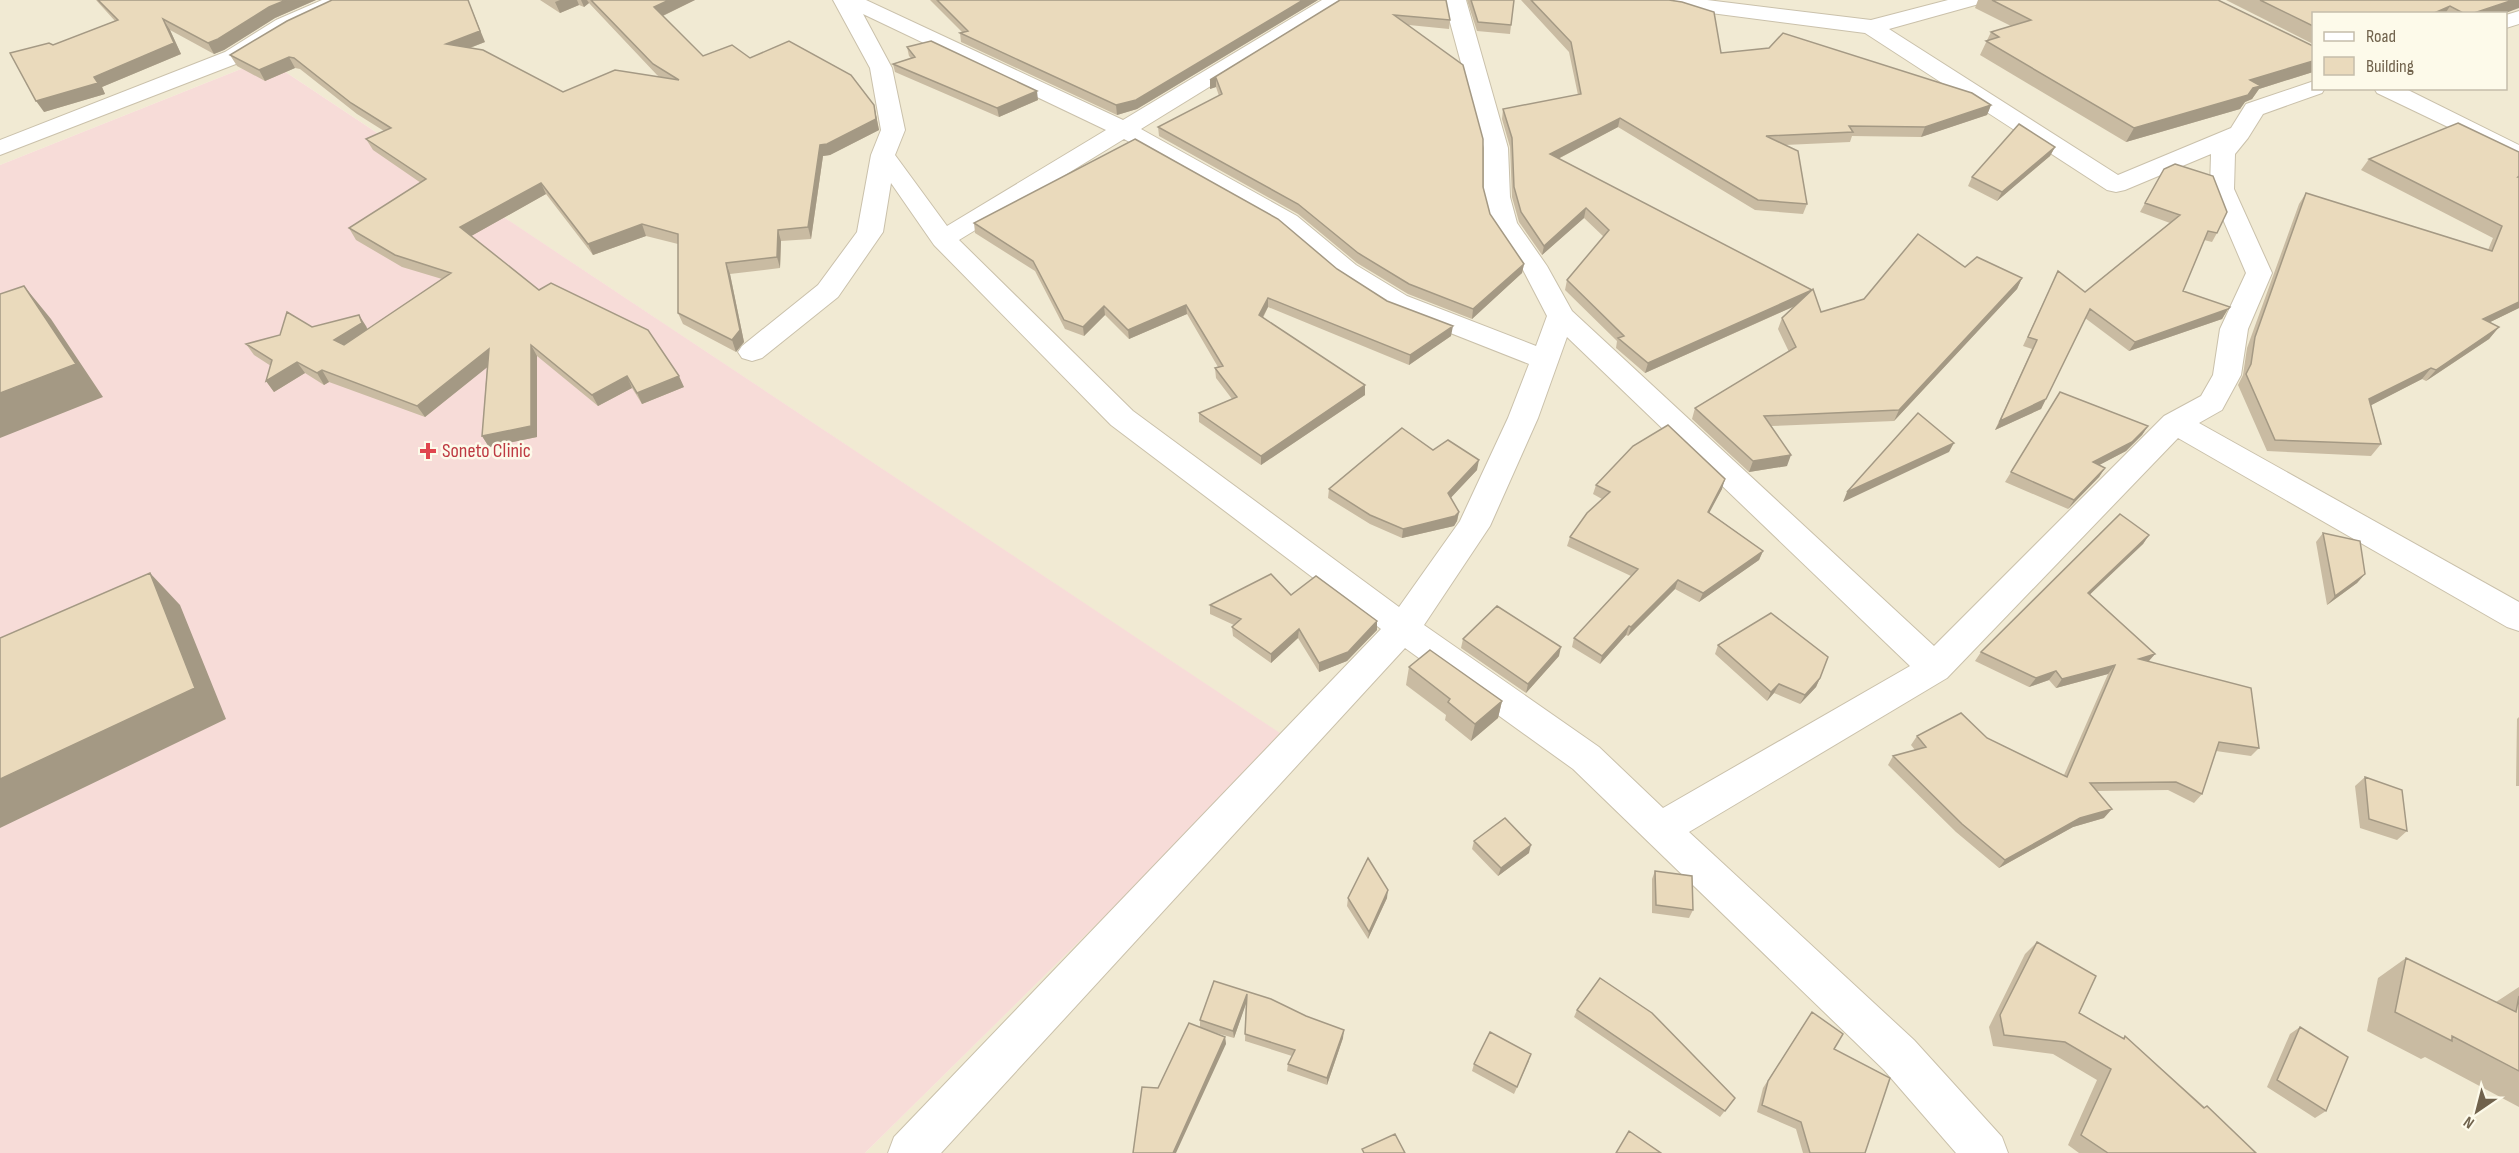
<svg xmlns="http://www.w3.org/2000/svg" width="2519" height="1153" viewBox="0 0 2519 1153" font-family="'Sofia Sans Condensed',sans-serif">
<style>
.residential{fill:#f1ead3;fill-rule:evenodd}
.medical{fill:#f7dcd8}
.lines{fill:none;stroke-linecap:round;stroke-linejoin:round}
.street-casing{stroke:#cac1ab;stroke-width:2}
.street{fill:#fff;fill-rule:evenodd}
.wall{fill:#c9bba2}
.shaded-wall{fill:#a49984}
.building{fill:#eadabc;stroke:#a49984;stroke-width:1.5}
.health-dot{fill:#e0444e;stroke:#fdfaea;stroke-width:2}
.labels{text-anchor:middle;dominant-baseline:central;stroke-width:5;stroke-linejoin:round;paint-order:stroke}
.health-label{font-size:20px;fill:#be3a42;stroke:#fdfaea;text-anchor:start}
</style>
<rect width="100%" height="100%" fill="#faf7e4"/>
<path class="residential" d="M 0,0 L 2519,0 L 2519,1153 L 865,1153 L 1285,737 L 266,59 L 0,165 ZM 2314,14 L 2506,14 L 2506,88 L 2314,88 Z"/>
<path class="medical" d="M 266,59 L 1286,737 L 865,1153 L 0,1153 L 0,165 Z"/>
<g class="lines">
<defs>
<path id="street" d="M 322,0 L 350,0 L 346,4 L 292,30 L 241,62 L 0,155 L 0,140 L 225,52 L 276,20 Z
M 833,0 L 866,0 L 1123,120 L 1322,0 L 1348,0 L 1344,4 L 1141,129 L 1297,216 L 1356,265 L 1407,296 L 1536,346 L 1547,316 L 1522,268 L 1491,223 L 1484,197 L 1484,148 L 1444,0 L 1466,0 L 1508,148 L 1510,197 L 1517,223 L 1547,266 L 1572,311 L 1934,646 L 2164,416 L 2201,396 L 2213,375 L 2220,329 L 2246,273 L 2210,189 L 2211,154 L 2125,190 L 2116,192 L 2107,190 L 1865,33 L 1657,6 L 1650,4 L 1646,0 L 1707,0 L 1871,20 L 1948,0 L 1983,0 L 1979,4 L 1889,29 L 2118,175 L 2231,128 L 2246,104 L 2314,81 L 2314,88 L 2325,88 L 2322,93 L 2263,114 L 2248,138 L 2235,154 L 2234,189 L 2272,273 L 2248,329 L 2241,375 L 2222,410 L 2199,423 L 2519,602 L 2519,631 L 2507,627 L 2178,438 L 1947,678 L 1689,832 L 1914,1040 L 2002,1137 L 2008,1153 L 1956,1153 L 1884,1070 L 1573,769 L 1405,648 L 941,1153 L 888,1153 L 894,1137 L 1381,629 L 1111,425 L 934,245 L 891,183 L 883,232 L 838,297 L 762,358 L 752,361 L 742,358 L 738,352 L 742,346 L 818,285 L 857,232 L 871,155 L 881,130 L 870,68 ZM 863,14 L 1106,130 L 947,226 L 895,155 L 905,130 L 892,68 ZM 1124,139 L 1279,226 L 1338,277 L 1387,308 L 1529,364 L 1508,418 L 1460,521 L 1399,607 L 1133,411 L 959,240 ZM 1567,337 L 1910,666 L 1663,808 L 1599,747 L 1424,625 L 1490,526 L 1538,418 Z
M 2519,11 L 2519,24 L 2506,28 L 2506,15 Z
M 2374,88 L 2404,88 L 2519,145 L 2519,161 L 2377,93 Z"/>
</defs>
<use href="#street" class="street-casing"/>
<use href="#street" class="street"/>
</g>
<path class="wall" d="M 96,0 L 316,0 L 275,18 L 224,50 L 214,54 L 170,30 L 181,54 L 102,87 L 105,94 L 44,112 L 53,45 L 115,21 Z
M 540,0 L 695,0 L 663,16 L 703,56 L 750,58 L 874,105 L 879,130 L 830,155 L 823,156 L 811,239 L 781,241 L 780,268 L 730,274 L 744,342 L 736,352 L 683,324 L 678,313 L 678,244 L 646,236 L 593,255 L 546,194 L 471,236 L 539,290 L 684,387 L 642,404 L 632,388 L 598,406 L 537,356 L 537,437 L 489,447 L 482,436 L 487,367 L 425,417 L 329,382 L 324,385 L 305,373 L 274,392 L 266,381 L 271,366 L 254,355 L 246,344 L 312,327 L 366,326 L 368,330 L 442,279 L 402,267 L 356,240 L 349,228 L 421,183 L 373,150 L 366,139 L 384,131 L 357,114 L 300,69 L 295,68 L 265,81 L 237,66 L 230,55 L 485,42 L 470,48 L 563,92 L 661,78 L 657,75 L 589,3 L 584,7 L 579,5 L 560,13 Z
M 930,0 L 1318,0 L 1137,109 L 1117,115 L 961,42 L 960,33 L 962,32 Z
M 1340,0 L 1450,20 L 1449,29 L 1409,25 L 1483,187 L 1490,214 L 1524,264 L 1522,273 L 1472,319 L 1408,294 L 1357,263 L 1298,214 L 1159,136 L 1158,127 L 1219,96 L 1216,87 L 1210,89 L 1210,80 Z
M 1467,0 L 1514,0 L 1510,34 L 1477,31 Z
M 1521,0 L 1669,0 L 1721,53 L 1991,105 L 1987,115 L 1921,137 L 1852,136 L 1850,142 L 1785,145 L 1807,204 L 1803,214 L 1755,210 L 1618,127 L 1558,159 L 1821,312 L 1965,267 L 2022,278 L 2017,289 L 1894,421 L 1771,426 L 1787,466 L 1749,472 L 1692,419 L 1695,408 L 1789,352 L 1778,329 L 1782,318 L 1795,306 L 1645,373 L 1616,348 L 1617,341 L 1565,290 L 1567,280 L 1604,237 L 1584,218 L 1542,255 L 1519,222 L 1512,197 L 1510,147 L 1502,119 L 1503,109 L 1578,95 L 1569,52 Z
M 1978,0 L 2218,0 L 2313,46 L 2313,72 L 2259,89 L 2252,99 L 2245,102 L 2240,109 L 2126,142 L 1980,55 L 1991,32 L 2011,26 L 1975,8 Z
M 2226,0 L 2519,0 L 2503,14 L 2313,14 L 2313,44 Z
M 907,47 L 1038,100 L 999,117 L 895,72 L 893,64 L 911,58 L 909,56 Z
M 2055,147 L 2050,156 L 1997,201 L 1968,186 L 1972,177 Z
M 2519,152 L 2519,308 L 2490,322 L 2499,327 L 2489,339 L 2426,381 L 2422,379 L 2371,405 L 2381,444 L 2371,456 L 2267,451 L 2238,385 L 2243,375 L 2247,348 L 2299,204 L 2306,193 L 2488,250 L 2493,238 L 2361,170 L 2369,159 Z
M 2164,169 L 2217,233 L 2212,242 L 2204,240 L 2183,291 L 2228,309 L 2222,319 L 2129,351 L 2085,318 L 2041,409 L 1995,430 L 2032,349 L 2023,346 L 2058,271 L 2085,292 L 2170,223 L 2140,212 Z
M 974,223 L 1337,269 L 1387,301 L 1451,336 L 1409,365 L 1268,307 L 1263,318 L 1365,385 L 1365,395 L 1261,465 L 1199,422 L 1199,413 L 1232,399 L 1216,378 L 1215,368 L 1218,367 L 1187,314 L 1129,339 L 1105,315 L 1084,336 L 1065,329 L 1035,271 L 975,233 Z
M 2060,392 L 2148,426 L 2142,435 L 2126,451 L 2099,465 L 2105,468 L 2099,477 L 2068,509 L 2005,482 Z
M 1433,450 L 1477,470 L 1450,498 L 1459,512 L 1457,521 L 1454,526 L 1402,538 L 1370,524 L 1328,498 L 1329,489 Z
M 1596,485 L 1722,489 L 1709,512 L 1763,551 L 1759,560 L 1699,602 L 1675,589 L 1628,636 L 1626,635 L 1600,664 L 1572,647 L 1574,638 L 1631,576 L 1567,546 L 1570,537 L 1602,499 L 1593,494 Z
M 2323,533 L 2365,574 L 2357,583 L 2327,605 L 2316,542 Z
M 2149,535 L 2143,544 L 2090,594 L 2155,654 L 2149,661 L 2259,748 L 2251,756 L 2216,751 L 2202,794 L 2194,803 L 2168,790 L 2097,791 L 2104,818 L 2073,827 L 1999,868 L 1956,832 L 1888,765 L 1893,756 L 1915,750 L 1911,745 L 1917,736 L 1987,738 L 2064,775 L 2108,674 L 2056,688 L 2049,680 L 2029,687 L 1975,661 L 1981,652 Z
M 1291,595 L 1377,621 L 1377,630 L 1347,661 L 1319,672 L 1298,638 L 1271,663 L 1233,636 L 1232,627 L 1234,625 L 1210,614 L 1210,605 Z
M 1463,639 L 1559,656 L 1526,693 L 1461,648 Z
M 1718,645 L 1820,678 L 1816,687 L 1800,704 L 1774,693 L 1767,701 L 1715,654 Z
M 1409,667 L 1502,701 L 1498,718 L 1471,741 L 1445,720 L 1446,715 L 1406,685 Z
M 2519,717 L 2519,786 L 2516,786 L 2517,719 Z
M 2365,777 L 2407,831 L 2397,840 L 2360,828 L 2355,786 Z
M 1474,841 L 1529,853 L 1498,876 L 1472,849 Z
M 1655,871 L 1693,910 L 1689,918 L 1652,913 L 1652,879 Z
M 1348,898 L 1387,898 L 1368,939 L 1347,906 Z
M 2037,942 L 2079,1013 L 2123,1038 L 2125,1036 L 2256,1153 L 2079,1153 L 2068,1145 L 2097,1080 L 2053,1054 L 1993,1046 L 1989,1027 L 2025,954 Z
M 2406,958 L 2496,1002 L 2519,987 L 2519,1107 L 2425,1057 L 2421,1059 L 2367,1031 L 2378,978 Z
M 1214,981 L 1343,1038 L 1327,1085 L 1287,1071 L 1288,1064 L 1292,1056 L 1245,1041 L 1246,1003 L 1234,1038 L 1206,1030 L 1225,1037 L 1226,1044 L 1158,1088 L 1200,1027 L 1200,1020 Z
M 1577,1010 L 1735,1098 L 1720,1117 L 1574,1017 Z
M 1812,1012 L 1834,1049 L 1865,1153 L 1803,1153 L 1796,1129 L 1757,1112 L 1763,1088 Z
M 2300,1027 L 2326,1111 L 2315,1118 L 2267,1087 L 2290,1034 Z
M 1529,1061 L 1514,1094 L 1472,1071 L 1474,1064 Z"/>
<path class="shaded-wall" d="M 286,0 L 316,0 L 275,18 L 224,50 L 214,54 L 208,43 L 269,7 Z
M 468,0 L 485,42 L 451,55 L 446,44 Z
M 560,0 L 577,0 L 579,5 L 560,13 L 555,2 Z
M 581,0 L 587,0 L 589,3 L 584,7 Z
M 669,0 L 695,0 L 658,18 L 654,7 Z
M 1303,0 L 1318,0 L 1137,109 L 1117,115 L 1116,105 Z
M 2513,0 L 2519,0 L 2519,8 L 2503,14 L 2471,14 Z
M 2450,6 L 2445,14 L 2432,14 Z
M 163,19 L 170,30 L 181,54 L 102,87 L 105,94 L 44,112 L 36,101 L 94,77 Z
M 289,57 L 295,68 L 265,81 L 259,70 Z
M 2313,61 L 2313,72 L 2259,89 L 2252,99 L 2245,102 L 2240,109 L 2126,142 L 2134,128 L 2250,80 Z
M 1216,78 L 1216,87 L 1210,89 L 1210,80 Z
M 1037,91 L 1038,100 L 999,117 L 997,108 Z
M 874,105 L 879,130 L 830,155 L 823,156 L 811,239 L 808,227 L 820,145 Z
M 1991,105 L 1987,115 L 1921,137 L 1925,127 Z
M 1620,118 L 1618,127 L 1548,164 L 1550,154 Z
M 2055,147 L 2050,156 L 1997,201 L 2002,192 Z
M 541,183 L 546,194 L 466,239 L 460,227 Z
M 1586,208 L 1584,218 L 1542,255 L 1544,246 Z
M 642,224 L 646,236 L 593,255 L 588,244 Z
M 778,230 L 781,241 L 780,268 L 777,257 Z
M 726,263 L 730,274 L 744,342 L 736,352 L 732,340 Z
M 1524,264 L 1522,273 L 1472,319 L 1473,309 Z
M 2022,278 L 2017,289 L 1894,421 L 1899,410 Z
M 24,286 L 51,319 L 103,397 L 0,438 L 0,393 Z
M 1812,290 L 1808,300 L 1645,373 L 1648,363 Z
M 1268,298 L 1268,307 L 1259,324 L 1259,315 Z
M 2519,302 L 2519,308 L 2474,330 L 2483,319 Z
M 1186,305 L 1187,314 L 1129,339 L 1128,330 Z
M 1104,306 L 1105,315 L 1084,336 L 1083,327 Z
M 2228,309 L 2222,319 L 2129,351 L 2135,342 Z
M 359,315 L 366,326 L 369,334 L 342,351 L 334,340 Z
M 1453,326 L 1451,336 L 1409,365 L 1410,355 Z
M 2499,327 L 2489,339 L 2426,381 L 2436,370 Z
M 531,345 L 537,356 L 537,437 L 489,447 L 482,436 Z
M 489,349 L 495,361 L 425,417 L 417,406 Z
M 297,362 L 305,373 L 274,392 L 266,381 Z
M 2431,368 L 2422,379 L 2360,411 L 2369,399 Z
M 322,370 L 329,382 L 324,385 L 317,373 Z
M 627,376 L 632,388 L 598,406 L 592,395 Z
M 679,376 L 684,387 L 642,404 L 637,393 Z
M 1365,385 L 1365,395 L 1261,465 L 1261,456 Z
M 2046,399 L 2041,409 L 1995,430 L 2000,421 Z
M 2148,426 L 2142,435 L 2126,451 L 2088,471 L 2093,462 Z
M 1954,443 L 1949,452 L 1843,502 L 1847,492 Z
M 1791,455 L 1787,466 L 1749,472 L 1753,461 Z
M 1479,460 L 1477,470 L 1446,503 L 1448,493 Z
M 2105,468 L 2099,477 L 2068,509 L 2074,500 Z
M 1725,479 L 1722,489 L 1705,521 L 1708,512 Z
M 1459,512 L 1457,521 L 1454,526 L 1402,538 L 1403,529 Z
M 2149,535 L 2143,544 L 2082,602 L 2088,593 Z
M 1763,551 L 1759,560 L 1699,602 L 1703,593 Z
M 150,573 L 180,605 L 226,719 L 0,828 L 0,779 Z
M 2365,574 L 2357,583 L 2327,605 L 2335,596 Z
M 1678,580 L 1675,589 L 1628,636 L 1631,627 Z
M 1377,621 L 1377,630 L 1347,661 L 1319,672 L 1319,663 Z
M 1629,626 L 1626,635 L 1600,664 L 1602,656 Z
M 1299,629 L 1298,638 L 1271,663 L 1271,654 Z
M 1561,647 L 1559,656 L 1526,693 L 1528,684 Z
M 2155,654 L 2147,663 L 2139,659 Z
M 2115,665 L 2108,674 L 2056,688 L 2062,679 Z
M 2056,671 L 2049,680 L 2029,687 L 2036,678 Z
M 1820,678 L 1816,687 L 1800,704 L 1805,695 Z
M 1779,684 L 1774,693 L 1767,701 L 1771,692 Z
M 1502,701 L 1498,718 L 1471,741 L 1475,724 Z
M 2112,809 L 2104,818 L 2073,827 L 1999,868 L 2005,860 L 2080,818 Z
M 1531,845 L 1529,853 L 1498,876 L 1501,868 Z
M 1388,890 L 1387,898 L 1368,939 L 1369,932 Z
M 1247,994 L 1247,1001 L 1234,1038 L 1233,1031 Z
M 1344,1030 L 1343,1038 L 1327,1085 L 1327,1078 Z
M 1225,1037 L 1226,1044 L 1176,1153 L 1173,1153 Z"/>
<path class="building" d="M 98,0 L 286,0 L 269,7 L 218,39 L 208,43 L 163,19 L 174,43 L 94,77 L 98,83 L 36,101 L 10,53 L 49,43 L 53,45 L 118,20 Z
M 332,0 L 468,0 L 480,31 L 446,44 L 483,50 L 563,92 L 615,70 L 679,80 L 653,64 L 591,0 L 669,0 L 654,7 L 703,56 L 732,45 L 750,58 L 789,41 L 851,75 L 874,105 L 876,119 L 827,144 L 820,145 L 808,227 L 778,230 L 777,257 L 726,263 L 740,330 L 732,340 L 678,313 L 678,234 L 642,224 L 588,244 L 541,183 L 460,227 L 539,290 L 551,283 L 648,330 L 679,376 L 637,393 L 627,376 L 592,395 L 531,345 L 531,426 L 482,436 L 489,349 L 417,406 L 322,370 L 317,373 L 297,362 L 266,381 L 272,360 L 246,344 L 280,335 L 287,312 L 312,327 L 359,315 L 362,323 L 334,340 L 344,345 L 451,273 L 395,255 L 349,228 L 426,179 L 366,139 L 391,128 L 351,103 L 294,58 L 289,57 L 259,70 L 230,55 L 287,21 Z
M 937,0 L 1303,0 L 1136,100 L 1116,105 L 960,33 L 968,31 Z
M 1340,0 L 1446,0 L 1450,20 L 1394,15 L 1463,65 L 1483,139 L 1483,187 L 1490,214 L 1524,264 L 1473,309 L 1409,284 L 1358,253 L 1298,204 L 1158,127 L 1222,94 L 1216,78 L 1210,80 Z
M 1471,0 L 1514,0 L 1511,25 L 1478,22 Z
M 1531,0 L 1669,0 L 1682,2 L 1714,12 L 1721,53 L 1769,48 L 1783,33 L 1972,93 L 1991,105 L 1925,127 L 1849,126 L 1853,132 L 1766,136 L 1798,151 L 1807,204 L 1758,200 L 1620,118 L 1550,154 L 1812,290 L 1648,363 L 1618,338 L 1624,336 L 1567,280 L 1609,230 L 1586,208 L 1544,246 L 1521,212 L 1514,187 L 1512,138 L 1503,109 L 1581,94 L 1571,42 Z
M 1992,0 L 2218,0 L 2313,46 L 2313,61 L 2250,80 L 2261,86 L 2253,88 L 2248,95 L 2134,128 L 1986,41 L 1999,37 L 1991,32 L 2031,20 Z
M 2260,0 L 2513,0 L 2471,14 L 2465,14 L 2450,6 L 2432,14 L 2313,14 L 2313,26 Z
M 931,41 L 1037,91 L 997,108 L 893,64 L 915,57 L 907,47 Z
M 2458,123 L 2519,152 L 2519,176 L 2518,177 L 2519,177 L 2519,302 L 2483,319 L 2499,327 L 2436,370 L 2431,368 L 2369,399 L 2381,444 L 2275,440 L 2246,374 L 2251,364 L 2255,337 L 2306,193 L 2492,251 L 2502,226 L 2369,159 Z
M 2019,124 L 2055,147 L 2002,192 L 1972,177 Z
M 1135,139 L 1278,219 L 1337,269 L 1387,301 L 1453,326 L 1410,355 L 1268,298 L 1259,315 L 1365,385 L 1261,456 L 1199,413 L 1237,397 L 1215,368 L 1223,366 L 1186,305 L 1128,330 L 1104,306 L 1083,327 L 1064,320 L 1033,261 L 974,223 Z
M 2175,164 L 2213,176 L 2227,212 L 2217,233 L 2208,231 L 2183,291 L 2230,307 L 2228,309 L 2135,342 L 2090,309 L 2046,399 L 2000,421 L 2037,340 L 2028,337 L 2058,271 L 2085,292 L 2180,215 L 2145,203 L 2164,169 Z
M 1918,234 L 1965,267 L 1977,257 L 2022,278 L 1899,410 L 1764,416 L 1791,455 L 1753,461 L 1695,408 L 1796,347 L 1782,318 L 1813,289 L 1821,312 L 1864,299 Z
M 24,286 L 76,364 L 0,393 L 0,294 Z
M 2060,392 L 2148,426 L 2132,442 L 2093,462 L 2105,468 L 2074,500 L 2011,472 Z
M 1918,413 L 1954,443 L 1847,492 Z
M 1668,425 L 1725,479 L 1708,512 L 1763,551 L 1703,593 L 1678,580 L 1631,627 L 1629,626 L 1602,656 L 1574,638 L 1638,569 L 1570,537 L 1587,513 L 1610,492 L 1596,485 L 1633,446 Z
M 1402,428 L 1433,450 L 1448,440 L 1479,460 L 1448,493 L 1459,512 L 1455,516 L 1403,529 L 1370,515 L 1329,489 Z
M 2120,514 L 2149,535 L 2088,593 L 2155,654 L 2139,659 L 2251,688 L 2259,748 L 2219,742 L 2202,794 L 2176,782 L 2090,783 L 2112,809 L 2080,818 L 2005,860 L 1962,824 L 1893,756 L 1926,747 L 1917,736 L 1961,713 L 1987,738 L 2067,777 L 2115,665 L 2062,679 L 2056,671 L 2036,678 L 1981,652 Z
M 2323,533 L 2360,541 L 2365,574 L 2335,596 Z
M 150,573 L 195,688 L 0,779 L 0,638 Z
M 1271,574 L 1291,595 L 1316,576 L 1377,621 L 1348,652 L 1319,663 L 1299,629 L 1271,654 L 1232,627 L 1241,619 L 1210,605 Z
M 1497,606 L 1561,647 L 1528,684 L 1463,639 Z
M 1771,613 L 1828,657 L 1820,678 L 1805,695 L 1779,684 L 1771,692 L 1718,645 Z
M 1430,650 L 1502,701 L 1475,724 L 1448,702 L 1450,699 L 1409,667 Z
M 2365,777 L 2402,790 L 2407,831 L 2369,819 Z
M 1505,818 L 1531,845 L 1501,868 L 1474,841 Z
M 1368,858 L 1388,890 L 1369,932 L 1348,898 Z
M 1655,871 L 1692,876 L 1693,910 L 1656,905 Z
M 2037,942 L 2096,976 L 2079,1013 L 2124,1039 L 2125,1036 L 2204,1108 L 2207,1106 L 2256,1153 L 2108,1153 L 2081,1135 L 2111,1069 L 2065,1042 L 2004,1035 L 2000,1015 Z
M 2406,958 L 2516,1012 L 2519,996 L 2519,1071 L 2452,1036 L 2452,1041 L 2395,1012 Z
M 1600,978 L 1652,1013 L 1735,1098 L 1725,1111 L 1577,1010 Z
M 1214,981 L 1271,999 L 1306,1016 L 1344,1030 L 1327,1078 L 1288,1064 L 1295,1050 L 1245,1034 L 1247,994 L 1233,1031 L 1200,1020 Z
M 1812,1012 L 1843,1034 L 1834,1049 L 1890,1078 L 1865,1153 L 1810,1153 L 1801,1122 L 1762,1105 L 1768,1081 Z
M 1189,1023 L 1225,1037 L 1173,1153 L 1133,1153 L 1142,1087 L 1158,1088 Z
M 2300,1027 L 2348,1057 L 2326,1111 L 2277,1080 Z
M 1490,1032 L 1531,1054 L 1517,1087 L 1474,1064 Z
M 1629,1131 L 1661,1153 L 1616,1153 Z
M 1395,1134 L 1405,1153 L 1364,1153 L 1362,1149 Z"/>
<path class="health-dot" d="M425 442h6v6h6v6h-6v6h-6v-6h-6v-6h6z"/>
<g class="labels">
<g class="health-label">
<text x="442" y="451">Soneto Clinic</text>
</g>
</g>
<rect x="2312" y="12" width="195" height="78" fill="#fdfaea" stroke="#c5bdab" stroke-width="1.5"/>
<rect x="2324" y="32" width="30" height="9" fill="#ffffff" stroke="#c5bdab" stroke-width="1.5"/>
<text x="2366" y="42" font-size="18" fill="#70624c">Road</text>
<rect x="2324" y="57" width="30" height="18" fill="#eadabc" stroke="#c5bdab" stroke-width="1.5"/>
<text x="2366" y="72" font-size="18" fill="#70624c">Building</text>
<g transform="translate(2477 1111) rotate(215)" stroke="#fdfaea" stroke-width="4.5" paint-order="stroke">
<path d="M0-4.5L10 22L0 15L-10 22Z" fill="#70624c"/>
<text y="-9" font-size="16" font-weight="bold" text-anchor="middle" fill="#70624c">N</text>
</g>
</svg>
